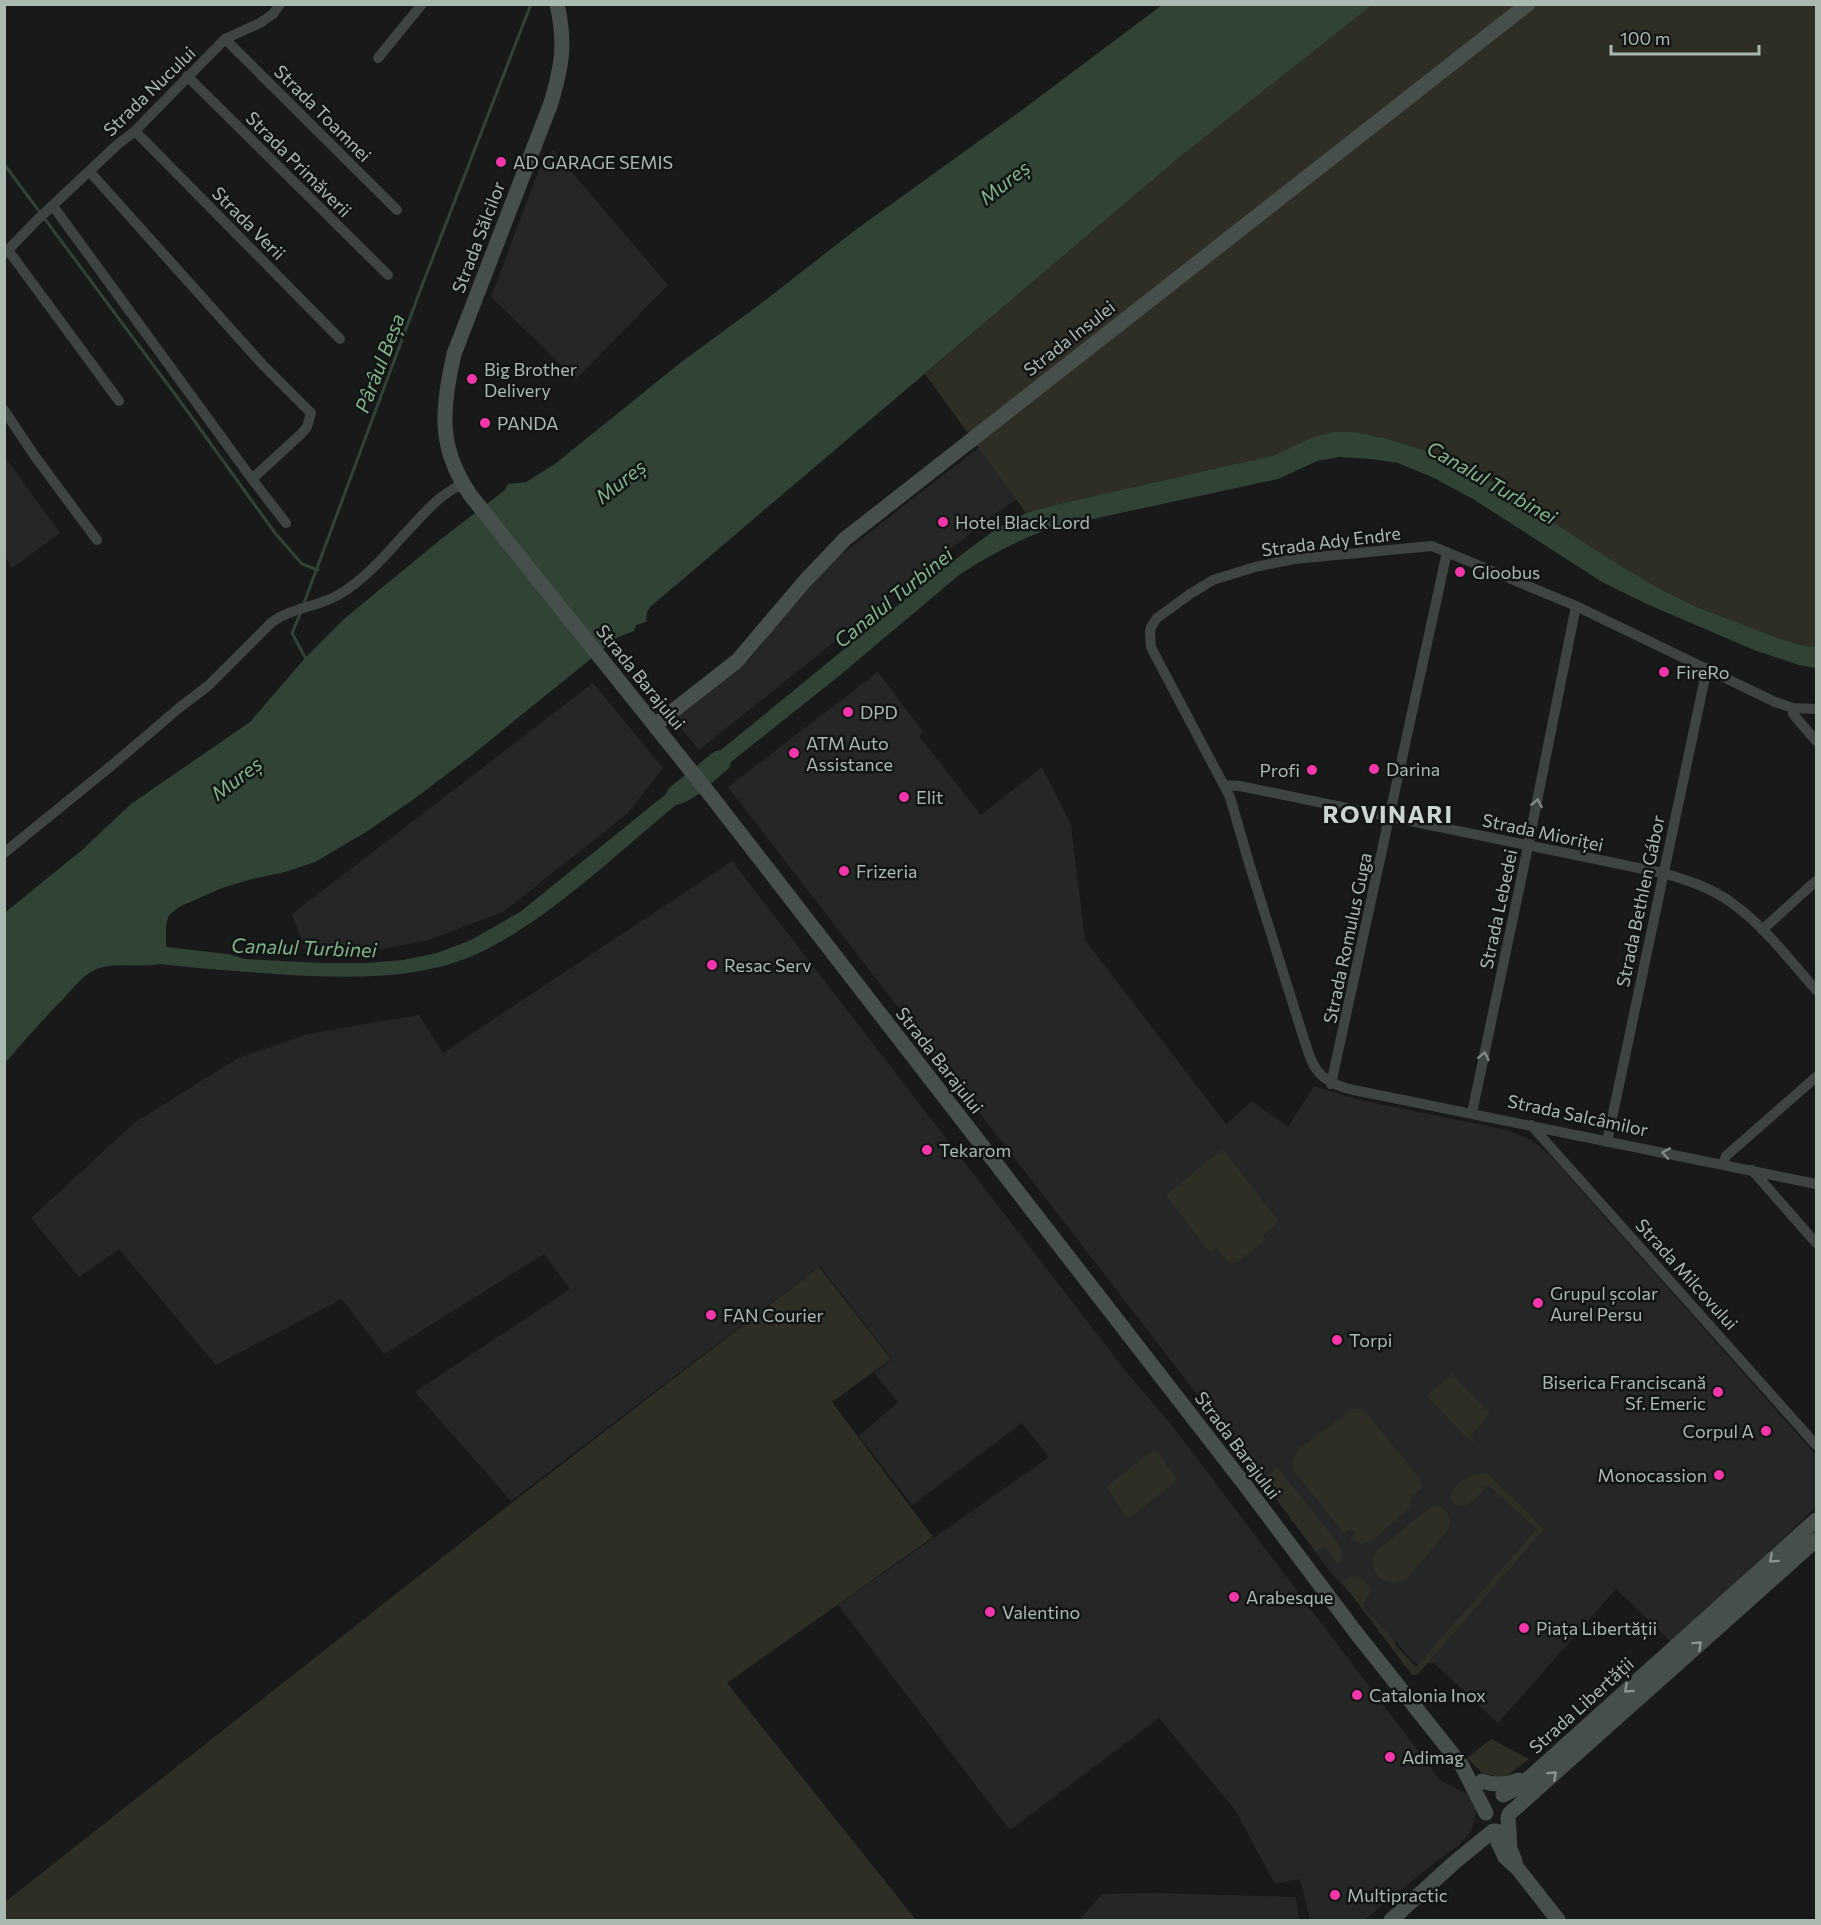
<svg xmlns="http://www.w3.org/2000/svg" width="1821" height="1925" viewBox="0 0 1821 1925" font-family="Commissioner,sans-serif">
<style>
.built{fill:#242726}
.green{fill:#2f2e25}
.water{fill:#304334}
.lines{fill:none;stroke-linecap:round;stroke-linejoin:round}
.stream{stroke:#304334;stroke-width:3}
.street{stroke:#3e4441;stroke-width:10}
.secondary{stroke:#474f4b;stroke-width:15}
.oneway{stroke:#7f8b84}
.oneway2{stroke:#87958d}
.poi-dot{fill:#f336aa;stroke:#131514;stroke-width:2}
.labels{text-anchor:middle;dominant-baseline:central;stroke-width:5;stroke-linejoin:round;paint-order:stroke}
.street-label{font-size:18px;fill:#aabab0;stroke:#131514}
.poi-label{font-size:18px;fill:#aabab0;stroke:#131514;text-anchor:start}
.water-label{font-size:20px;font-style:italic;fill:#81b58b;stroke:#131514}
.district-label{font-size:24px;font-weight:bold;letter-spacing:1.5px;fill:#cbd6d0;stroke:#131514}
</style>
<rect width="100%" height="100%" fill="#181a19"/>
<path class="built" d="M 553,150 L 668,285 L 576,379 L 491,297 L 539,170 Z
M 983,444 L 1024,494 L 988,519 L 699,750 L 674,720 L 750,659 L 774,628 L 833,561 Z
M 4,456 L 60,533 L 12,568 L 5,557 Z
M 878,672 L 923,732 L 919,736 L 981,815 L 1042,767 L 1071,825 L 1085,940 L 1226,1124 L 1252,1101 L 1288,1127 L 1314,1086 L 1360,1100 L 1507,1130 L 1531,1140 L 1548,1153 L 1816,1455 L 1816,1507 L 1672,1643 L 1616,1589 L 1498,1723 L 1434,1663 L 1416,1664 L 1330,1572 L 1230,1437 L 728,787 Z
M 593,683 L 663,768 L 628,813 L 503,912 L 426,941 L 368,951 L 304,948 L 292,914 Z
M 732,861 L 1124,1369 L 1174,1428 L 1440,1780 L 1473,1797 L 1476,1813 L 1471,1831 L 1460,1844 L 1425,1870 L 1364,1920 L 1310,1920 L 1300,1879 L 1275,1884 L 1235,1810 L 1159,1718 L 1010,1830 L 838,1605 L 1049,1457 L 1022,1423 L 912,1505 L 859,1436 L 898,1402 L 874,1373 L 892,1359 L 820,1266 L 511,1501 L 415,1392 L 570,1289 L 544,1254 L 384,1354 L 342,1299 L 216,1365 L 119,1249 L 79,1277 L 31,1218 L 134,1123 L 238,1058 L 308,1034 L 419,1015 L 443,1053 Z
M 1153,1893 L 1296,1897 L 1299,1920 L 1079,1920 L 1102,1894 Z"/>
<path class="green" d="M 1372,5 L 1816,5 L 1816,647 L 1805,646 L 1778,638 L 1697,607 L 1662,590 L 1616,563 L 1471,469 L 1430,452 L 1388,439 L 1354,432 L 1333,432 L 1275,455 L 1059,504 L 1026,513 L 925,374 L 1181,156 Z
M 1223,1149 L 1279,1222 L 1263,1235 L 1266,1240 L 1236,1263 L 1229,1263 L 1217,1248 L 1210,1253 L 1166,1195 Z
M 819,1267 L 891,1359 L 832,1402 L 933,1537 L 727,1683 L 916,1920 L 5,1920 L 5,1902 L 514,1501 Z
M 1451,1374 L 1490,1413 L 1470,1436 L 1475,1441 L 1473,1442 L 1467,1438 L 1427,1396 Z
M 1353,1409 L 1359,1409 L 1369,1416 L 1419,1477 L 1422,1485 L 1421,1489 L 1412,1496 L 1409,1509 L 1372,1540 L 1362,1544 L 1350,1539 L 1355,1533 L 1351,1528 L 1344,1533 L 1294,1471 C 1292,1463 1293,1456 1299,1449 Z
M 1155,1449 L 1178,1480 L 1128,1519 L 1106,1487 Z
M 1278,1468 L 1339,1544 C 1342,1552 1345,1558 1338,1565 L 1324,1546 L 1316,1552 L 1277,1500 L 1281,1497 L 1274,1488 L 1270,1491 L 1261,1480 Z
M 1481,1473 L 1488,1474 L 1544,1529 L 1418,1674 L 1412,1675 L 1342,1582 C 1354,1571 1366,1576 1370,1591 L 1363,1607 L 1394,1640 L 1396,1646 L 1416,1667 L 1537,1529 L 1488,1485 C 1478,1495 1469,1511 1453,1504 L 1451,1498 C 1453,1484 1468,1476 1481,1473 Z
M 1432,1506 L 1442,1507 C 1451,1514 1452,1523 1446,1533 C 1436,1544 1412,1576 1401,1581 C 1392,1585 1381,1582 1376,1573 C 1372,1566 1372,1558 1376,1551 Z
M 1491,1739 L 1529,1759 L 1504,1778 L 1482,1773 L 1467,1758 Z"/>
<path class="water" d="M 1162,5 L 1372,5 L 1181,156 L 650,607 L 647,612 L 646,622 L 636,625 L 634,631 L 618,637 L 467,759 L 414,799 L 366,832 L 315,862 L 285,872 L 252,879 L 222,888 L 179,907 L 169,915 L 166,925 L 166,947 L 228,954 L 245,959 L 322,963 L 368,963 L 403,960 L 437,953 L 471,940 L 520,912 L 666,794 L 669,788 L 715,751 L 721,750 L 937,573 L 973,546 L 999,527 L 1026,513 L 1059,504 L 1275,455 L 1312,438 L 1333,432 L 1354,432 L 1388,439 L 1430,452 L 1471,469 L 1616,563 L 1662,590 L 1697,607 L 1778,638 L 1805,646 L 1816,647 L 1816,668 L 1799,665 L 1754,650 L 1649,605 L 1602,582 L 1473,499 L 1434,478 L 1398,463 L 1371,459 L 1339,457 L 1317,461 L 1278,479 L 1051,528 C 1018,540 988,556 959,575 L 839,676 L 731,762 L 729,768 C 713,781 696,801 676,805 C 616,854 549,920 479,953 C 420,980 354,978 291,975 C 247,972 203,969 159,964 C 139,968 119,962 99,968 C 85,973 74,987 64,998 C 43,1019 24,1041 5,1063 L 4,914 L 7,911 L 82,850 L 131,804 L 250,722 L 305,658 L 344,619 L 440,540 L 505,490 L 508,484 L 526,482 L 555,464 L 680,363 L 759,305 L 854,231 L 1022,110 Z"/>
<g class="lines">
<path class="stream" d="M 4,164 L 180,401 L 275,533 L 302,564 L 318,570
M 304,603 L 423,283 L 531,4
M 301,612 L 292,633 L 307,661"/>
<path class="street" d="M 225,39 L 397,210
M 378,58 L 422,4
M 187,76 L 388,275
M 135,131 L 340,339
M 90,172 L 263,365 L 311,413 L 307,427 L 301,434 L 252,479
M 53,206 L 252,479 L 286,523
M 8,250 L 119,401
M 4,254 L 37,220 L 117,145 L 135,131 L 225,39 L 260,23 L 273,14 L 280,4
M 4,410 L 34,455 L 97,540
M 1793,708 L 1793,714 L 1816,741
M 1816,709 L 1793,708 L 1775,702 L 1576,606 L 1432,546 L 1294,559 L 1255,567 L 1213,580 L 1190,594 L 1157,618 L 1151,627 L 1150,632 L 1151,647 L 1155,655 L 1230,797 L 1249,863 L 1302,1033 C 1313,1066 1314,1079 1349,1089 L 1816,1184
M 1224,785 L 1240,786 L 1663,873 C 1687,880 1712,888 1732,903 C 1764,926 1790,960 1816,990
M 4,853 L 111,766 L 179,708 L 209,685 L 272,622 C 293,607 319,607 340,594 C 369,577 391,548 414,524 C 429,508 442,493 463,484
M 1762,930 L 1816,881
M 1331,1084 L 1447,552
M 1472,1113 L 1526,856 L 1576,606
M 1531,1125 L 1816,1445
M 1607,1142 L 1707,668
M 1723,1164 L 1726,1156 L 1816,1077
M 1752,1170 L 1816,1243"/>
<path class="secondary" d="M 557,4 C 566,44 562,65 551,103 L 454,354 C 442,410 437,447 471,496 L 712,797 L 1245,1485 L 1357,1634 L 1462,1766 L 1486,1813
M 655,725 L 737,661 L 805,581 L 845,539 L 1528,4
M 1482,1781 C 1495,1786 1506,1785 1519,1780
M 1503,1795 L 1519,1787 L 1816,1520
M 1509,1814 L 1816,1540
M 1508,1817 L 1510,1849 L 1515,1861
M 1497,1831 L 1498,1842 L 1505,1857 L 1518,1869 L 1558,1920
M 1391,1920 L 1456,1861 L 1493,1831"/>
</g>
<defs><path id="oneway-chevron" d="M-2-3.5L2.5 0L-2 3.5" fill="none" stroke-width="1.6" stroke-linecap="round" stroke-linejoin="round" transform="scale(1.5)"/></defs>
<g class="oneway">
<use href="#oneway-chevron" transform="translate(1537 803) rotate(-79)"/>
<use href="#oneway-chevron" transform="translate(1484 1056) rotate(-78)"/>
<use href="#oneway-chevron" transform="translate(1666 1153) rotate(-169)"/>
</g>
<g class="oneway2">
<use href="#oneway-chevron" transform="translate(1773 1559) rotate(138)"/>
<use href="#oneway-chevron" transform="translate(1698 1645) rotate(-42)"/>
<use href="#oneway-chevron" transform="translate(1628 1689) rotate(138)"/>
<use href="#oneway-chevron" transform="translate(1553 1775) rotate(-42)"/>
</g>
<g class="poi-dot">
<circle cx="501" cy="162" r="6"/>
<circle cx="472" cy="379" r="6"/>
<circle cx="485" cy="423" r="6"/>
<circle cx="943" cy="522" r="6"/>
<circle cx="1460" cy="572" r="6"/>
<circle cx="1664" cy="672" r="6"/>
<circle cx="848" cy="712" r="6"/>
<circle cx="794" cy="753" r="6"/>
<circle cx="1374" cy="769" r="6"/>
<circle cx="1312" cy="770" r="6"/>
<circle cx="904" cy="797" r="6"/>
<circle cx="844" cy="871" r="6"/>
<circle cx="712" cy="965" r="6"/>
<circle cx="927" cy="1150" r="6"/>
<circle cx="1538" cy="1303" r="6"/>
<circle cx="711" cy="1315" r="6"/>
<circle cx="1337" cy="1340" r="6"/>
<circle cx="1718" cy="1392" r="6"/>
<circle cx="1766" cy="1431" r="6"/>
<circle cx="1719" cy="1475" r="6"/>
<circle cx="1234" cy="1597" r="6"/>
<circle cx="990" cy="1612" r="6"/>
<circle cx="1524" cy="1628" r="6"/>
<circle cx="1357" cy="1695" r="6"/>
<circle cx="1390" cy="1757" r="6"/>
<circle cx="1335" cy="1895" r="6"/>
</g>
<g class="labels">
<g class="street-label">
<text transform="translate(149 91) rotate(-44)">Strada Nucului</text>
<text transform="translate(323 113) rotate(45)">Strada Toamnei</text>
<text transform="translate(299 164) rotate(45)">Strada Primăverii</text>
<text transform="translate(249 223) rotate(45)">Strada Verii</text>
<text transform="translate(478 237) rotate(-69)">Strada Sălcilor</text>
<text transform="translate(1069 338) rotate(-38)">Strada Insulei</text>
<text transform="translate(1331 541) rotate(-7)">Strada Ady Endre</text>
<text transform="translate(641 677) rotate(51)">Strada Barajului</text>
<text transform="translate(1543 832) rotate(12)">Strada Mioriței</text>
<text transform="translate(1640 901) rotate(-78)">Strada Bethlen Gábor</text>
<text transform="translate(1498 909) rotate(-78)">Strada Lebedei</text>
<text transform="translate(1347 938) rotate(-78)">Strada Romulus Guga</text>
<text transform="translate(940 1060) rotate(52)">Strada Barajului</text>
<text transform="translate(1578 1115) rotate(12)">Strada Salcâmilor</text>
<text transform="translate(1687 1274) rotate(48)">Strada Milcovului</text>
<text transform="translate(1238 1445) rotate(53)">Strada Barajului</text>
<text transform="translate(1581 1705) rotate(-42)">Strada Libertății</text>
</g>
<g class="poi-label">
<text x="513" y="162">AD GARAGE SEMIS</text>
<text x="484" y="369">Big Brother<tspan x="484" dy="21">Delivery</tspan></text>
<text x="497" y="423">PANDA</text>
<text x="955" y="522">Hotel Black Lord</text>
<text x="1472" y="572">Gloobus</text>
<text x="1676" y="672">FireRo</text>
<text x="860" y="712">DPD</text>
<text x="806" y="743">ATM Auto<tspan x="806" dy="21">Assistance</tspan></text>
<text x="1386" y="769">Darina</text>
<text x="1300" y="770" text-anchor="end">Profi</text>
<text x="916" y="797">Elit</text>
<text x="856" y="871">Frizeria</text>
<text x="724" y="965">Resac Serv</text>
<text x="939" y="1150">Tekarom</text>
<text x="1550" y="1293">Grupul școlar<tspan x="1550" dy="21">Aurel Persu</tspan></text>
<text x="723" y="1315">FAN Courier</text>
<text x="1349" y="1340">Torpi</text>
<text x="1706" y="1382" text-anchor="end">Biserica Franciscană<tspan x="1706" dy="21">Sf. Emeric</tspan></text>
<text x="1754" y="1431" text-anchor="end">Corpul A</text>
<text x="1707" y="1475" text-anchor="end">Monocassion</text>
<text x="1246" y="1597">Arabesque</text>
<text x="1002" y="1612">Valentino</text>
<text x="1536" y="1628">Piața Libertății</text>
<text x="1369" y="1695">Catalonia Inox</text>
<text x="1402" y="1757">Adimag</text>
<text x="1347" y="1895">Multipractic</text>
</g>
<g class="water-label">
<text transform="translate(1004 182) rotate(-38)">Mureș</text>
<text transform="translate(379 363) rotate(-69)">Pârâul Beșa</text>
<text transform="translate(620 481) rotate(-38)">Mureș</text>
<text transform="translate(1492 482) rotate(30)">Canalul Turbinei</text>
<text transform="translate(893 597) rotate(-39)">Canalul Turbinei</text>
<text transform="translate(236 778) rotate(-37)">Mureș</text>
<text transform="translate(304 947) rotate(2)">Canalul Turbinei</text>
</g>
<g class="district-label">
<text x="1388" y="813">ROVINARI</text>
</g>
</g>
<rect width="1821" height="1925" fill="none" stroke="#aabab0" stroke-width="12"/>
<path d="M1611 45v9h148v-9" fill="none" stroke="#aabab0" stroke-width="3"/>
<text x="1620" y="45" font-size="18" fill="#aabab0" stroke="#131514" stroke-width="4.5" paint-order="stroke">100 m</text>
</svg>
